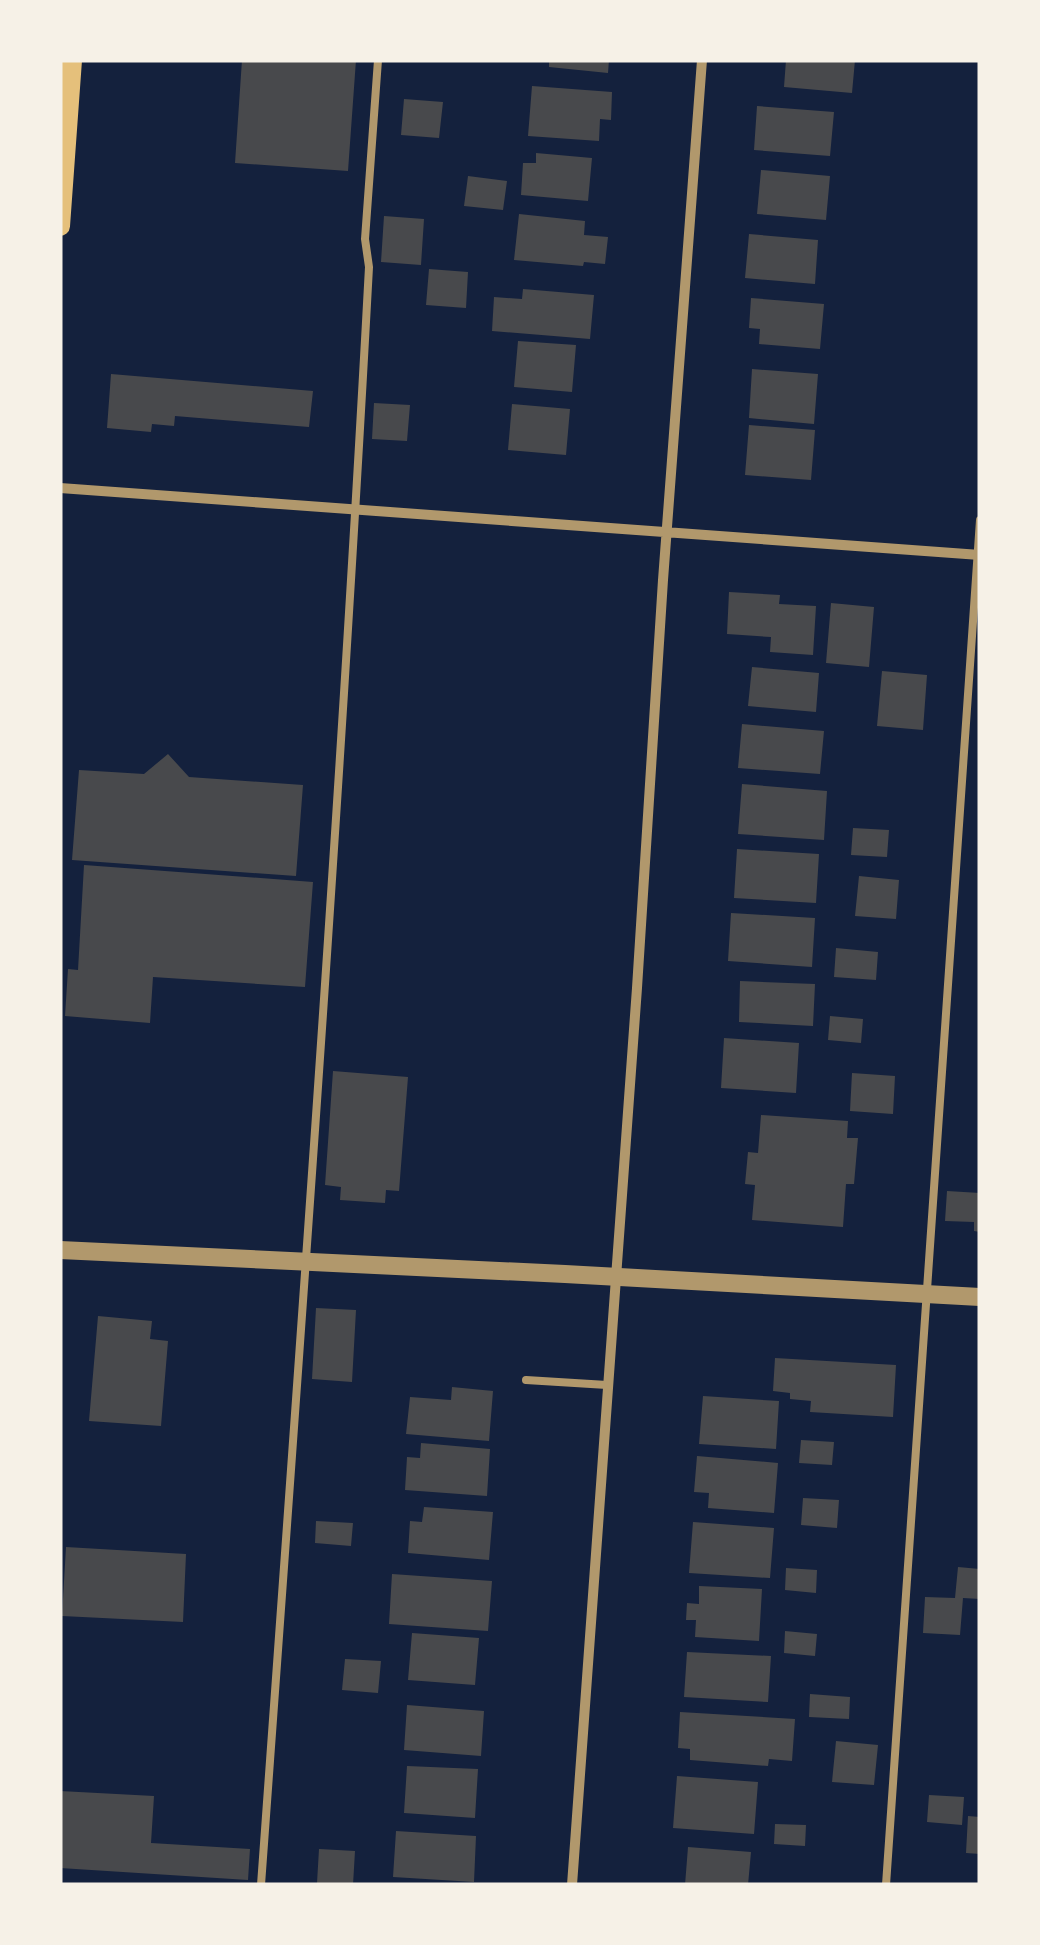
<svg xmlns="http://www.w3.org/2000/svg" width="1040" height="1945" viewBox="0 0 1040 1945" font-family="'Varela Round',sans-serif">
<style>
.building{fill:#48494c}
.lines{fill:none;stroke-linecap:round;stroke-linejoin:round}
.service{stroke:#b1986c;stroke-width:8}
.minor{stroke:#b1986c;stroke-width:10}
.tertiary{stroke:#b1986c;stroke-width:18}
.secondary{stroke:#e5c07b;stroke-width:20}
</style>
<rect width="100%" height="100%" fill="#14213d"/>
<path class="building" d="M 242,60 L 356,60 L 348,171 L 235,163 Z
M 549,60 L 609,60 L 608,73 L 549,67 Z
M 786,60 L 855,60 L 852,93 L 784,87 Z
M 532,86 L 612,92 L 611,120 L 600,119 L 599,141 L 528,136 Z
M 404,99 L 443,102 L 439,138 L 401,135 Z
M 757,106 L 834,112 L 830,156 L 754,150 Z
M 536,153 L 592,158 L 588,201 L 521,195 L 523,163 L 536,163 Z
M 761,170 L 830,176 L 826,220 L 757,214 Z
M 468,176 L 507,181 L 503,210 L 464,206 Z
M 519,214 L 585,221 L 584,235 L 608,237 L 605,264 L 584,262 L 583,266 L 514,260 Z
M 384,216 L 424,219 L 421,265 L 381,262 Z
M 749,234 L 818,240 L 815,284 L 745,278 Z
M 429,269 L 468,272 L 466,308 L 426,305 Z
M 523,289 L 594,295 L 590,339 L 492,331 L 494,297 L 522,299 Z
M 751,298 L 824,304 L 820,349 L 759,344 L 760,329 L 749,328 Z
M 518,341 L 576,345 L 572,392 L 514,387 Z
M 752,369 L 818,374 L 814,424 L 749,418 Z
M 111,374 L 313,391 L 309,427 L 175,416 L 174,426 L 152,424 L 151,432 L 107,428 Z
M 374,403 L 410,405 L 407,441 L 372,439 Z
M 512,404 L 570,409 L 566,455 L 508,450 Z
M 749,425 L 815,430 L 811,480 L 745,475 Z
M 729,592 L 780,595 L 779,604 L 816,606 L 813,655 L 770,652 L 771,637 L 727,634 Z
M 831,603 L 874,607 L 869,667 L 826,663 Z
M 752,667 L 819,673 L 816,712 L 748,706 Z
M 882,671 L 927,675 L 923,730 L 877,726 Z
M 742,724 L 824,731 L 820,774 L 738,768 Z
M 168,754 L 189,777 L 303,785 L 296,876 L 72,860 L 79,770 L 144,774 Z
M 742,784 L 827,791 L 824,840 L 738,834 Z
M 853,828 L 889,830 L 887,857 L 851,855 Z
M 737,849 L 819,854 L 816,903 L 734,898 Z
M 84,865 L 313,882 L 305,987 L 153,977 L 150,1023 L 65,1016 L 68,969 L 78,970 Z
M 859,876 L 899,880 L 896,919 L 855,916 Z
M 731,913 L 815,918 L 812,967 L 728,961 Z
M 836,948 L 878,952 L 876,980 L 834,977 Z
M 740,981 L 815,984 L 813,1026 L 739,1022 Z
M 830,1016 L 863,1019 L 861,1043 L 828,1040 Z
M 724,1038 L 799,1043 L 796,1093 L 721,1088 Z
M 333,1071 L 408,1077 L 399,1191 L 386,1190 L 385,1203 L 340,1200 L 341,1187 L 325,1185 Z
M 852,1073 L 895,1076 L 893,1114 L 850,1111 Z
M 761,1115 L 848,1121 L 847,1138 L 858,1138 L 854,1184 L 846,1184 L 843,1227 L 752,1220 L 755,1185 L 745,1184 L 748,1152 L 758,1153 Z
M 947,1191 L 980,1193 L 980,1232 L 974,1231 L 974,1222 L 945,1221 Z
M 316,1308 L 356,1310 L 352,1382 L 312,1379 Z
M 98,1316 L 152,1321 L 150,1339 L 168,1341 L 161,1426 L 89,1421 Z
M 775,1358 L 896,1365 L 893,1417 L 810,1412 L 811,1401 L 790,1399 L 790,1393 L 773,1391 Z
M 452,1387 L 493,1391 L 489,1441 L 406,1434 L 410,1397 L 451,1400 Z
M 703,1396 L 779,1401 L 776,1449 L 699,1444 Z
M 801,1440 L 834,1442 L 832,1465 L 799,1463 Z
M 421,1443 L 490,1449 L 487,1496 L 405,1490 L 407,1457 L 420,1458 Z
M 697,1456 L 778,1463 L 774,1513 L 708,1508 L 709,1493 L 694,1492 Z
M 803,1498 L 839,1500 L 837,1528 L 801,1525 Z
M 424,1507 L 493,1512 L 489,1560 L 408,1553 L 410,1521 L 422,1522 Z
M 316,1521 L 353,1523 L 351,1546 L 315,1543 Z
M 693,1522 L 774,1528 L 770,1578 L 689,1573 Z
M 66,1547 L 186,1554 L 183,1622 L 62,1616 Z
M 958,1567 L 980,1569 L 980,1599 L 963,1598 L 960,1635 L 923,1633 L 925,1597 L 955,1598 Z
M 786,1568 L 817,1570 L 816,1593 L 785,1590 Z
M 392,1574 L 492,1581 L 488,1631 L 389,1624 Z
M 699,1586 L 762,1589 L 759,1641 L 695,1637 L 696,1620 L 686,1620 L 687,1603 L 699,1604 Z
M 785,1631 L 817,1634 L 815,1656 L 784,1653 Z
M 412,1633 L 479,1638 L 475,1685 L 408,1680 Z
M 687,1652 L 771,1656 L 768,1702 L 684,1697 Z
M 345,1659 L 381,1661 L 378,1693 L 342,1690 Z
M 810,1694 L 850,1697 L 849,1719 L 809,1717 Z
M 407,1705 L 484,1711 L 481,1756 L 404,1750 Z
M 680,1712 L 795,1719 L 792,1761 L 769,1759 L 768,1766 L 690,1760 L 690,1749 L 678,1748 Z
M 836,1741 L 878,1745 L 874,1785 L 832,1782 Z
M 407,1766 L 478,1769 L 475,1818 L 404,1813 Z
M 677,1776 L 758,1782 L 754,1834 L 673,1828 Z
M 60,1791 L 154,1796 L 151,1843 L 250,1849 L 248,1880 L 60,1868 Z
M 929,1795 L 964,1797 L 962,1825 L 927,1822 Z
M 968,1816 L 980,1817 L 980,1854 L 966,1853 Z
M 775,1824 L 806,1825 L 805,1846 L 774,1844 Z
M 396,1831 L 476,1836 L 474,1882 L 393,1877 Z
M 688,1847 L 751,1852 L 748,1885 L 685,1885 Z
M 319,1849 L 355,1851 L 353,1885 L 317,1883 Z"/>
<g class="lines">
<path class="service" d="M 526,1380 L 607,1385
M 261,1885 C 300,1346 340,806 369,267 L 365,239 L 378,60
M 886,1885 L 980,520"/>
<path class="minor" d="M 60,488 L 980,555
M 572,1885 L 637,988 L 663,580 L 702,60"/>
<path class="tertiary" d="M 60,1250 L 565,1274 L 980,1297"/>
<path class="secondary" d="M 60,226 L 72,60"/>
</g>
<rect width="1040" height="1945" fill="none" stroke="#f6f1e7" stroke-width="125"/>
</svg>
